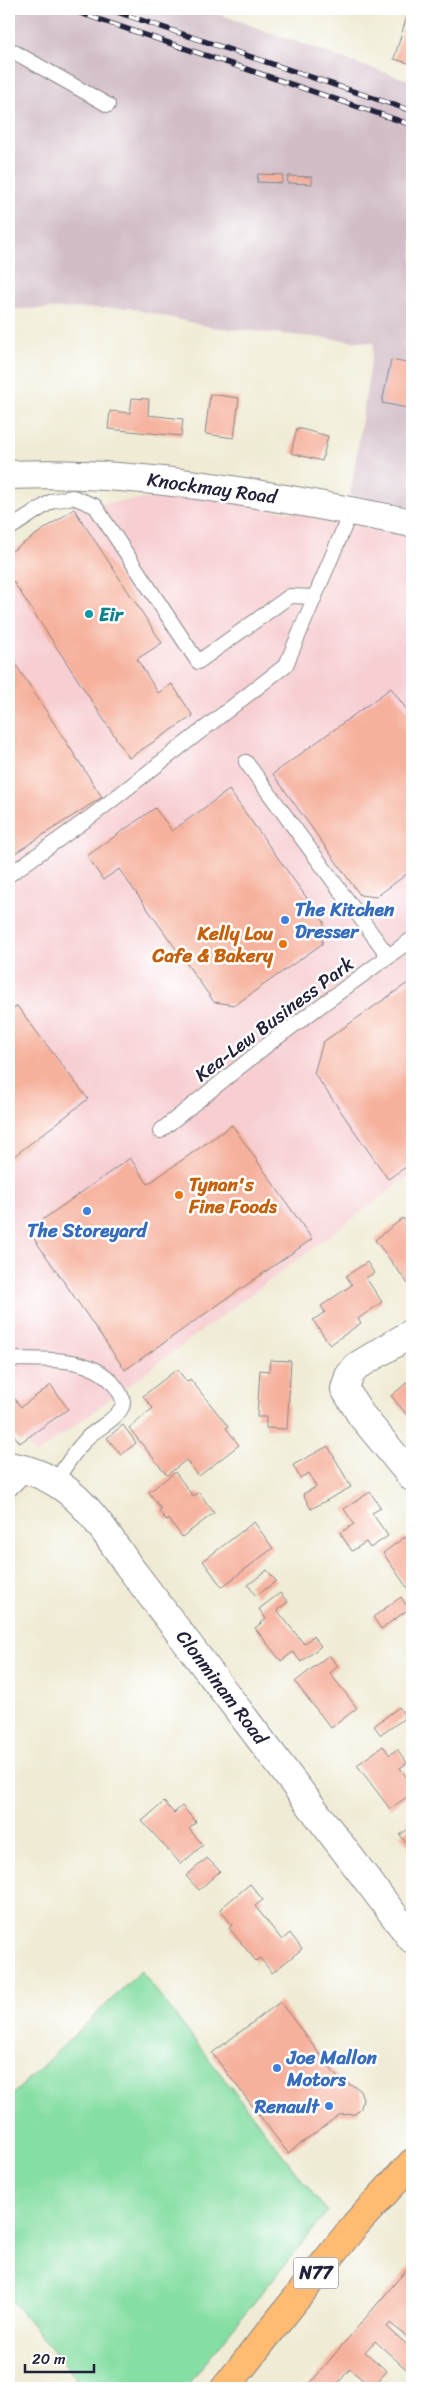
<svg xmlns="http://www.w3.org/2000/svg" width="421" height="2397" viewBox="0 0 421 2397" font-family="Sriracha,sans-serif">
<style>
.built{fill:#f7cfd3}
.industrial{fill:#d2bdc7}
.green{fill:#85dea3;stroke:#54806f}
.building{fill:#f6b19c}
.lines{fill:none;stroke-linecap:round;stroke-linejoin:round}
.service-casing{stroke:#888688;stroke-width:16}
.minor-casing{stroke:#888688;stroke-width:30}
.primary-casing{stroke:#888688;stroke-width:30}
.service{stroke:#fff;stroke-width:14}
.minor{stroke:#fff;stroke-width:28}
.primary{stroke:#febb71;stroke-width:28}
.rail-casing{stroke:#22223b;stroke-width:5.5}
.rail{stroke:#fff;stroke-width:4;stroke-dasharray:11;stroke-linecap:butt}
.culture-dot{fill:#0f9aa8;stroke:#fff;stroke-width:2}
.shop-dot{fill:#3f7fe0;stroke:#fff;stroke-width:2}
.food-dot{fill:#e8710a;stroke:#fff;stroke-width:2}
.labels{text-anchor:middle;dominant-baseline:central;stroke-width:5;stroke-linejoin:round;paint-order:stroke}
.shield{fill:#fff;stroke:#646476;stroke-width:1}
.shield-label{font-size:18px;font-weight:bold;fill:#22223b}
.street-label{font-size:19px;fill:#22223b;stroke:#fff}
.culture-label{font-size:19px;font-weight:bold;fill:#0d838f;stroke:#fff;text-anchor:start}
.shop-label{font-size:19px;font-weight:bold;fill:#366cbe;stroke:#fff;text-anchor:start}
.food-label{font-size:19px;font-weight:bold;fill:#c56008;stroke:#fff;text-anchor:end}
</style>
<rect width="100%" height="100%" fill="#fff"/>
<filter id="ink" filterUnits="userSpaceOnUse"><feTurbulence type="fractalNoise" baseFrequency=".02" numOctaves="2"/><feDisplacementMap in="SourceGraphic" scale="10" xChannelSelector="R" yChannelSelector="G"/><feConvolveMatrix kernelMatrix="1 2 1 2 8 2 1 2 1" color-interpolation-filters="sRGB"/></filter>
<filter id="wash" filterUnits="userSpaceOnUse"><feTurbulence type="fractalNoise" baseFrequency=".0096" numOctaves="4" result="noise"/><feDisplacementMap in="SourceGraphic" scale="20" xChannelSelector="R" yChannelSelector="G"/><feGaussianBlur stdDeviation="1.12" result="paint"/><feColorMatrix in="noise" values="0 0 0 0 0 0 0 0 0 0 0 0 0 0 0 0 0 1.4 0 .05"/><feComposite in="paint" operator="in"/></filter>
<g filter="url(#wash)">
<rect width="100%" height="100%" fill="#efebd4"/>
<path class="built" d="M 194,494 L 412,536 L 412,1174 L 35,1455 L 9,1421 L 9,554 L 76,506 Z"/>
<path class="industrial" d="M 9,9 L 205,9 L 364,66 L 412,81 L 412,509 L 350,496 L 374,343 L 211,327 L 129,308 L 9,309 Z"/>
<path class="green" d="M 141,1971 L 327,2212 L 185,2388 L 84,2388 L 9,2297 L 9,2098 Z"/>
<g id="blocks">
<path class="building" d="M 409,9 L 412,9 L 412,64 L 394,59 Z
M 258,174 L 283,175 L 282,183 L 257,182 Z
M 288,176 L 312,177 L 312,184 L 287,183 Z
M 391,360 L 412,364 L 412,409 L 382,403 Z
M 210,394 L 239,398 L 234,438 L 205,434 Z
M 132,398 L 149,399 L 148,415 L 183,419 L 181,436 L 108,429 L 110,411 L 130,413 Z
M 297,428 L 328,436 L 322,461 L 291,453 Z
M 74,509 L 162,643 L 137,659 L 158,693 L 172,684 L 193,716 L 129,758 L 13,581 L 9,584 L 9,553 Z
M 9,654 L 102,797 L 9,857 Z
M 391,688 L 412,717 L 412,870 L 376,897 L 360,895 L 273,774 Z
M 229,790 L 324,922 L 322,944 L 235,1005 L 214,1002 L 119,869 L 103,880 L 87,856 L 155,808 L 172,831 Z
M 412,980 L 412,1163 L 388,1179 L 314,1073 L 323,1042 Z
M 17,1006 L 88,1099 L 9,1160 L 9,1012 Z
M 232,1125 L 312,1239 L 125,1370 L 28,1230 L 130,1158 L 148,1184 Z
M 403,1218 L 412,1231 L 412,1289 L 375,1240 Z
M 367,1262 L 374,1273 L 366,1278 L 382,1302 L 358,1319 L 361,1323 L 330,1345 L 313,1320 L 325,1312 L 321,1306 L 352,1285 L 346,1276 Z
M 270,1360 L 291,1361 L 287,1429 L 266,1428 L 266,1417 L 257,1417 L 260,1370 L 269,1371 Z
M 177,1369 L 187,1382 L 190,1379 L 228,1426 L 226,1428 L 239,1445 L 199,1476 L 186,1460 L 167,1475 L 129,1428 L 153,1408 L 143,1396 Z
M 412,1378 L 412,1421 L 391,1396 Z
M 51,1385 L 68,1409 L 20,1443 L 9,1428 L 9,1395 L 11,1394 L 21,1407 Z
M 123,1425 L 136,1443 L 121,1455 L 107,1438 Z
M 328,1446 L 351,1487 L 311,1509 L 303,1494 L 316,1487 L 309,1473 L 300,1478 L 293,1465 Z
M 175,1472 L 193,1496 L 199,1492 L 214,1513 L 182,1537 L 169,1519 L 167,1521 L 159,1511 L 161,1509 L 149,1492 Z
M 370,1492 L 381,1508 L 372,1513 L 388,1536 L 370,1548 L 366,1542 L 352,1551 L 340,1533 L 354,1524 L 344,1509 Z
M 254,1522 L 273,1548 L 222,1587 L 203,1561 Z
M 405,1537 L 412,1547 L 412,1591 L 410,1592 L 383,1553 Z
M 267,1570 L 276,1581 L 256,1596 L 248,1585 Z
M 280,1593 L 288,1602 L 277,1610 L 304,1644 L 313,1636 L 321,1646 L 301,1662 L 293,1652 L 281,1661 L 255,1628 L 266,1619 L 259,1609 Z
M 401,1597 L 409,1609 L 381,1629 L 373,1617 Z
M 329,1655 L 338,1666 L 330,1673 L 357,1708 L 331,1728 L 295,1682 Z
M 399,1707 L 406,1717 L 381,1735 L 374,1726 Z
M 383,1746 L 390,1755 L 397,1749 L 407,1763 L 400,1768 L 412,1785 L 412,1793 L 390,1809 L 357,1765 Z
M 164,1802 L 174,1813 L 182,1806 L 196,1822 L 189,1829 L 203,1845 L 181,1864 L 142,1821 Z
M 412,1826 L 412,1850 L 400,1835 Z
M 207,1858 L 220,1871 L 199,1890 L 186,1876 Z
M 250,1884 L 263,1900 L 255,1906 L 282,1940 L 290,1933 L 302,1949 L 272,1973 L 260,1958 L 256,1961 L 229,1928 L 232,1925 L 220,1909 Z
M 280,2002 L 344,2086 L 347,2084 L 356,2087 L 360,2090 L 363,2099 L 361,2108 L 355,2114 L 339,2115 L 288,2153 L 212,2053 Z
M 412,2263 L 412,2341 L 390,2323 L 387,2327 L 412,2349 L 412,2362 L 406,2369 L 375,2341 L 365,2352 L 387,2371 L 372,2388 L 350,2369 L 334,2388 L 306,2388 Z"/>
</g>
</g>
<g filter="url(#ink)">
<use href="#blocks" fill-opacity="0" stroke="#888688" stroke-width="1"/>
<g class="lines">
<defs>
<path id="service" d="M 9,49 L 108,105
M 9,529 L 52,501 L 73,497 L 95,506 L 198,662 L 290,596 L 315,597
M 246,762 L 389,957
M 9,875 L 93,815 L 286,665 L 351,511
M 160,1131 L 271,1042 L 412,939
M 9,1359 C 46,1360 95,1354 118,1390 C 121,1395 125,1401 122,1407 C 115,1421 97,1428 87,1438 C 75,1451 65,1466 56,1481
M 9,1490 L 22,1477 L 32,1475"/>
<path id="minor" d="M 9,475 C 145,469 279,497 412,523
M 412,1333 L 357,1366 L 349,1376 L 345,1389 L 361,1415 L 412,1477
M 9,1466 C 70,1475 96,1518 128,1565 L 412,1939"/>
<path id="primary" d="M 225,2388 L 355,2225 L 412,2163"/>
</defs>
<use href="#service" class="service-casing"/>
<use href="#minor" class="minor-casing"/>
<use href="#primary" class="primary-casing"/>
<use href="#service" class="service"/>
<use href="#minor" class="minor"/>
<use href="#primary" class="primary"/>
<defs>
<path id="rail" d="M 68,9 L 412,125
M 108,9 L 412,111"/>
</defs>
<use href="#rail" class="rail-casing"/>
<use href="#rail" class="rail"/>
</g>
</g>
<circle class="culture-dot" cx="89" cy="614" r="5"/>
<g class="shop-dot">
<circle cx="285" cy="920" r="5"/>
<circle cx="87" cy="1211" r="5"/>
<circle cx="277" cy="2068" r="5"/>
<circle cx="329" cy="2106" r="5"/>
</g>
<g class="food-dot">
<circle cx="283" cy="944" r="5"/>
<circle cx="179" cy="1195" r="5"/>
</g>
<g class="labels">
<rect class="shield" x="293.5" y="2257.5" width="45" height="31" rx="4"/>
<g class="shield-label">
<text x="316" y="2273">N77</text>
</g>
<g class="street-label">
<text transform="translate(212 488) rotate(8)">Knockmay Road</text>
<text transform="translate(274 1019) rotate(-37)">Kea-Lew Business Park</text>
<text transform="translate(222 1687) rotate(53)">Clonminam Road</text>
</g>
<g class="culture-label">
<text x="99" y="614">Eir</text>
</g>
<g class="shop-label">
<text x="295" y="909">The Kitchen<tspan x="295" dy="22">Dresser</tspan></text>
<text x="87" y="1230" text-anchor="middle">The Storeyard</text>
<text x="287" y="2057">Joe Mallon<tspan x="287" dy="22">Motors</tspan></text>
<text x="319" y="2106" text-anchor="end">Renault</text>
</g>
<g class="food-label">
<text x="273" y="933">Kelly Lou<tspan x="273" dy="22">Cafe &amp; Bakery</tspan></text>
<text x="189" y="1184" text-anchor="start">Tynan's<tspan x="189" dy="22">Fine Foods</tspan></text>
</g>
</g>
<rect width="421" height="2397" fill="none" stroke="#fff" stroke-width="30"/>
<path d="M25 2364v8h69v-8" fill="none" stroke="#22223b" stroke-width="2.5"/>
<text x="32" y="2364" font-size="15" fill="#22223b" stroke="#ffffff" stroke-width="4" paint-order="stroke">20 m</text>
</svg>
